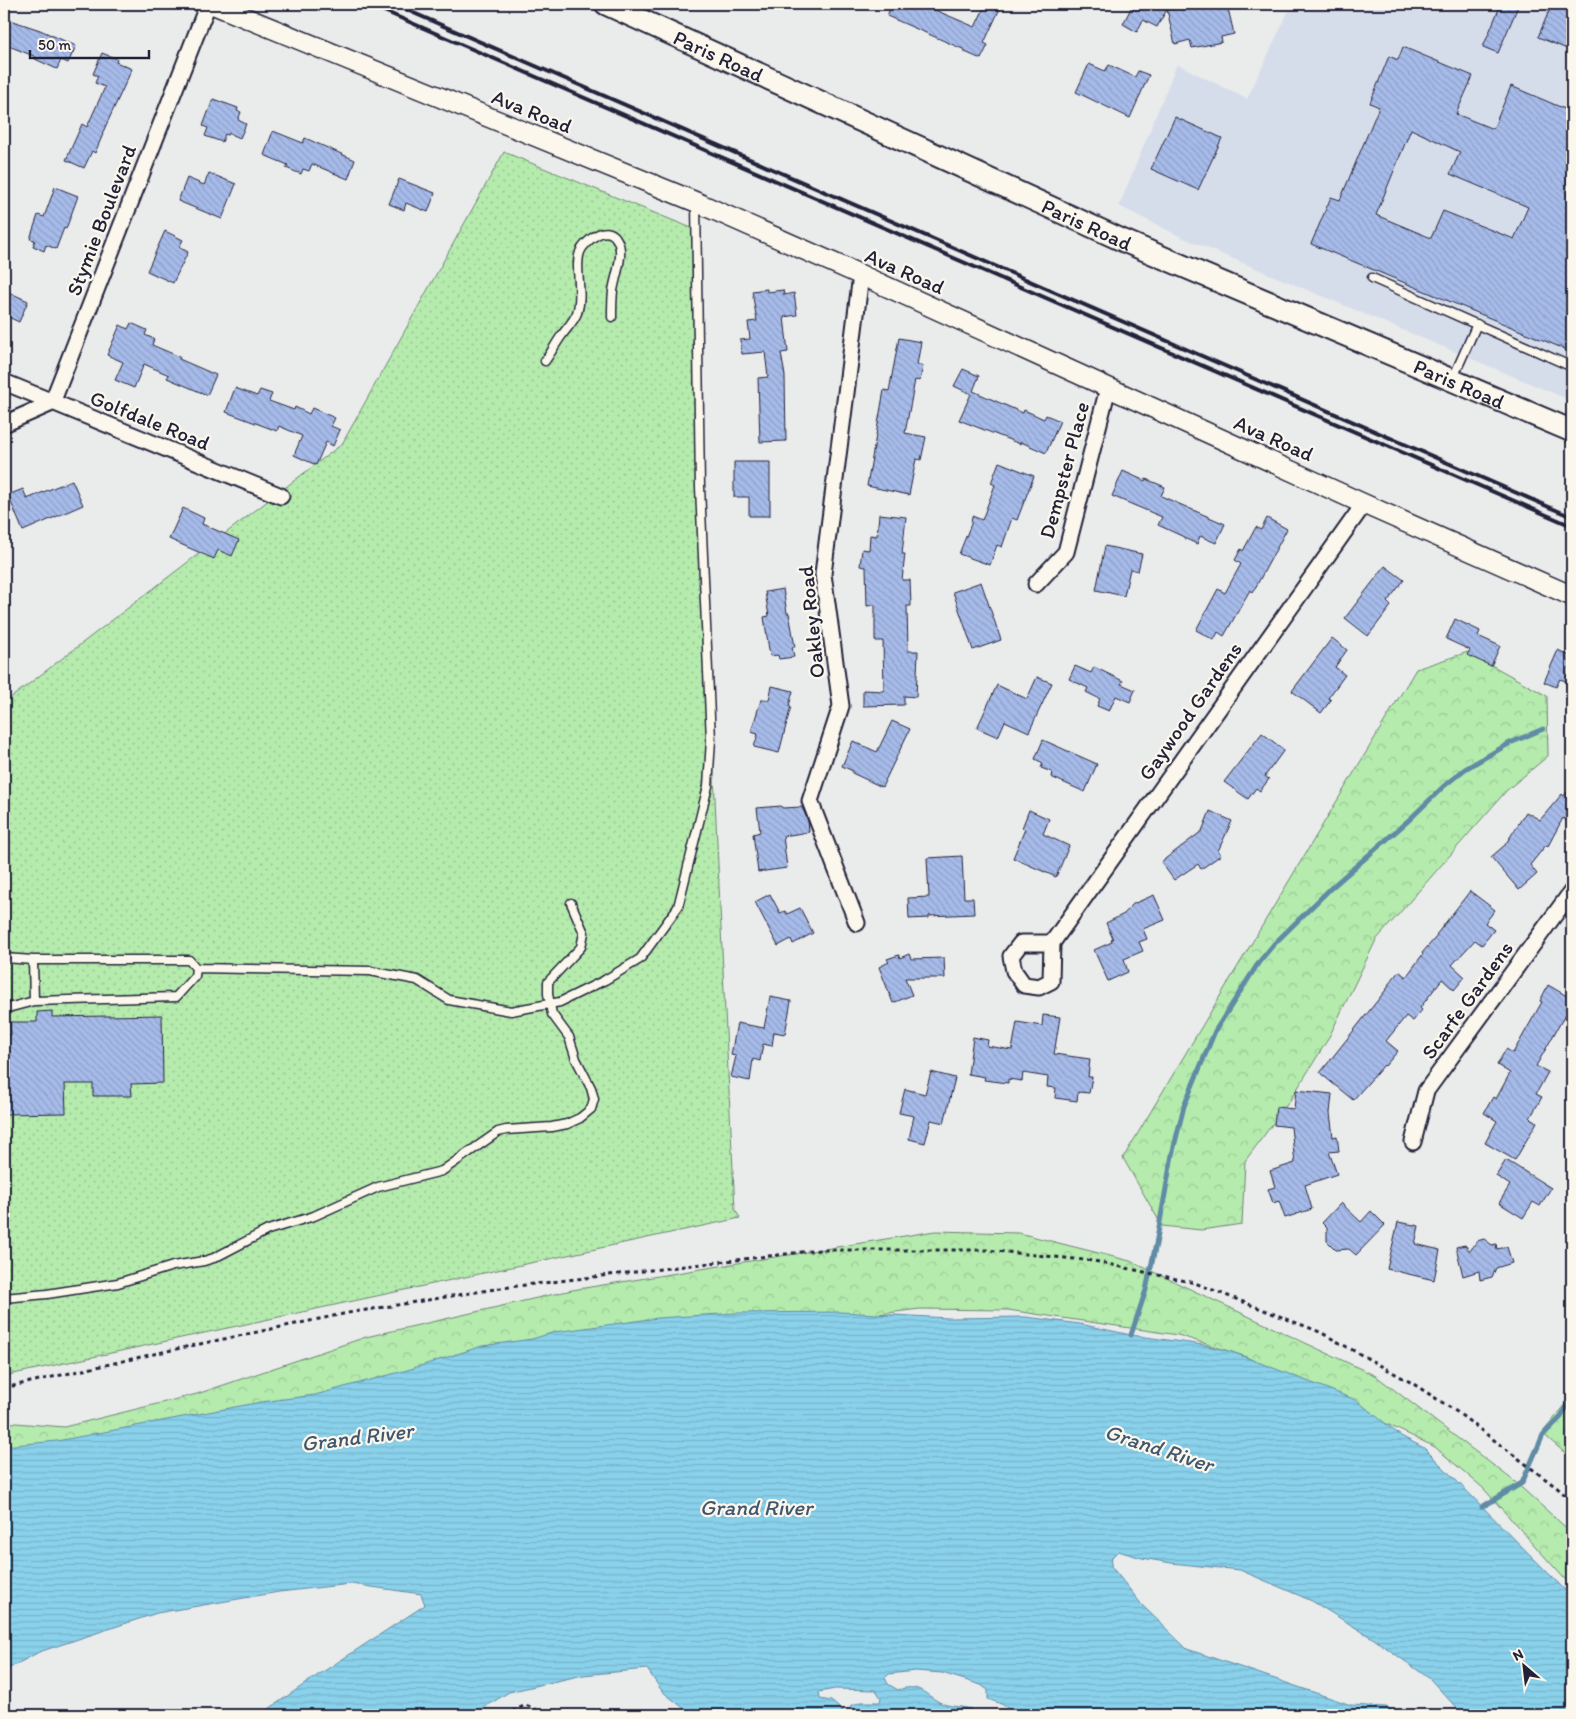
<svg xmlns="http://www.w3.org/2000/svg" width="1576" height="1719" viewBox="0 0 1576 1719" font-family="Itim,sans-serif">
<style>
.built{fill:#d6ddea}
.grass{fill:url(#grass-dots);stroke:#6c8674}
.forest{fill:url(#forest-crowns);stroke:#6c8674}
.water{fill:url(#water-rules);stroke:#608ba5}
.lines{fill:none;stroke-linecap:round;stroke-linejoin:round}
.stream{stroke:#608ba5;stroke-width:5}
.building{fill:url(#building-back-hatch);stroke:#22223b;fill-rule:evenodd}
.service-casing{stroke:#22223b;stroke-width:11}
.minor-casing{stroke:#22223b;stroke-width:19}
.tertiary-casing{stroke:#22223b;stroke-width:22}
.secondary-casing{stroke:#22223b;stroke-width:25}
.path{stroke:#22223b;stroke-width:3;stroke-dasharray:4 4;stroke-linecap:butt}
.service{stroke:#fbf7ec;stroke-width:8}
.minor{stroke:#fbf7ec;stroke-width:15}
.tertiary{stroke:#fbf7ec;stroke-width:19}
.secondary{stroke:#fbf7ec;stroke-width:21}
.rail{stroke:#22223b;stroke-width:4}
.labels{text-anchor:middle;dominant-baseline:central;stroke-width:4.5;stroke-linejoin:round;paint-order:stroke}
.street-label{font-size:21px;fill:#22223b;stroke:#fbf7ec}
.water-label{font-size:22px;font-style:italic;fill:#415770;stroke:#fbf7ec}
</style>
<defs>
<pattern id="grass-dots" width="8" height="8" patternUnits="userSpaceOnUse" patternTransform="scale(1.25)"><rect width="8" height="8" fill="#b5ebad"/><path d="M2 2h.1M6 6h.1" fill="none" stroke="#9bc996" stroke-width="1.8" stroke-linecap="round"/></pattern>
<pattern id="forest-crowns" width="20" height="18" patternUnits="userSpaceOnUse" patternTransform="scale(1.25)"><rect width="20" height="18" fill="#b5ebad"/><path d="M2 6a3 3 0 1 1 6 0M12 15a3 3 0 1 1 6 0" fill="none" stroke="#9bc996"/></pattern>
<pattern id="water-rules" width="6" height="5" patternUnits="userSpaceOnUse" patternTransform="scale(1.25)"><rect width="6" height="5" fill="#8ad1eb"/><path d="M0 2.5h6" fill="none" stroke="#77b3ca"/></pattern>
<pattern id="building-back-hatch" width="6" height="6" patternUnits="userSpaceOnUse" patternTransform="scale(1.25)"><rect width="6" height="6" fill="#a6bbe9"/><path d="M-1 5l2 2M0 0l6 6M5-1l2 2" fill="none" stroke="#8fa0c9"/></pattern>
</defs>
<rect width="100%" height="100%" fill="#eaebeb"/>
<filter id="ink" filterUnits="userSpaceOnUse"><feTurbulence type="fractalNoise" baseFrequency=".02" numOctaves="2"/><feDisplacementMap in="SourceGraphic" scale="10" xChannelSelector="R" yChannelSelector="G"/><feConvolveMatrix kernelMatrix="1 2 1 2 8 2 1 2 1" color-interpolation-filters="sRGB"/></filter>
<g filter="url(#ink)">
<path class="built" d="M 1292,4 L 1572,4 L 1572,401 L 1181,237 L 1119,206 L 1177,64 L 1247,99 Z"/>
<path class="grass" d="M 504,152 L 694,229 C 703,556 718,882 735,1209 L 740,1218 L 4,1376 L 4,703 L 342,444 Z"/>
<path class="forest" d="M 1468,652 L 1547,696 L 1548,756 L 1507,790 L 1376,940 L 1328,1039 L 1291,1099 L 1245,1161 L 1242,1224 L 1201,1230 L 1162,1226 L 1123,1158 L 1416,669 Z
M 935,1231 L 1019,1233 L 1130,1261 L 1376,1376 L 1514,1481 L 1572,1533 L 1572,1587 L 1483,1488 L 1435,1447 L 1244,1356 L 1178,1335 L 1008,1310 L 920,1309 L 664,1340 L 159,1433 L 4,1453 L 4,1422 L 64,1427 L 197,1394 L 366,1337 L 572,1290 Z
M 1572,1397 L 1572,1459 L 1542,1433 Z"/>
<path class="water" d="M 840,1312 L 948,1318 L 1026,1317 L 1080,1324 L 1131,1335 L 1204,1345 L 1232,1352 L 1356,1400 L 1401,1436 L 1424,1448 L 1572,1597 L 1572,1715 L 1463,1715 L 1430,1679 L 1374,1639 L 1312,1601 L 1240,1570 L 1171,1563 L 1142,1558 L 1118,1551 L 1112,1557 L 1111,1566 L 1142,1605 L 1187,1649 L 1351,1705 L 1386,1707 L 1402,1715 L 1013,1715 C 1008,1705 998,1703 988,1699 L 988,1690 L 981,1685 L 942,1673 L 915,1671 L 889,1674 L 885,1678 L 888,1684 L 898,1690 C 918,1683 923,1693 939,1702 C 948,1707 961,1706 971,1709 L 966,1715 L 864,1715 L 850,1706 L 861,1702 L 880,1702 L 881,1698 L 876,1690 L 835,1689 L 819,1692 L 820,1699 L 831,1701 L 848,1715 L 692,1715 L 662,1691 L 647,1669 L 583,1675 L 509,1692 L 472,1715 L 260,1715 L 312,1679 L 425,1605 L 421,1594 L 351,1584 L 279,1592 L 157,1613 L 39,1652 L 4,1671 L 4,1446 L 57,1441 L 261,1402 L 315,1395 L 411,1369 L 482,1346 L 532,1339 L 555,1332 L 658,1318 L 736,1313 Z"/>
<g class="lines">
<path class="stream" d="M 1131,1335 L 1146,1290 L 1156,1244 L 1172,1155 L 1184,1106 L 1215,1031 L 1259,962 L 1274,944 L 1331,888 L 1410,819 L 1444,786 L 1465,769 L 1510,743 L 1543,729
M 1482,1507 L 1522,1483 L 1543,1435 L 1561,1417 L 1572,1398"/>
</g>
<path class="building" d="M 892,4 L 921,4 L 975,27 L 986,4 L 1002,4 L 984,43 L 988,45 L 981,59 L 965,52 L 965,50 L 887,16 Z
M 1133,4 L 1170,4 L 1157,27 L 1143,20 L 1137,32 L 1123,24 Z
M 1198,4 L 1227,4 L 1234,34 L 1221,37 L 1222,42 L 1192,48 L 1190,40 L 1175,44 L 1167,10 Z
M 1501,4 L 1519,4 L 1498,53 L 1483,47 Z
M 1552,4 L 1563,4 L 1572,8 L 1572,51 L 1538,37 Z
M 4,18 L 40,30 L 76,46 L 68,63 L 61,60 L 57,69 L 35,59 L 36,57 L 4,44 Z
M 1403,47 L 1473,76 L 1456,114 L 1493,129 L 1511,86 L 1572,112 L 1572,338 L 1567,350 L 1311,244 L 1331,197 L 1340,200 L 1379,107 L 1370,103 L 1389,56 L 1398,60 ZM 1411,129 L 1460,152 L 1450,174 L 1528,207 L 1514,239 L 1443,211 L 1431,238 L 1376,215 Z
M 102,53 L 117,59 L 116,62 L 132,69 L 102,134 L 103,134 L 95,153 L 92,151 L 84,168 L 66,160 L 82,124 L 87,127 L 105,87 L 95,83 L 98,76 L 93,74 Z
M 1089,64 L 1105,71 L 1109,65 L 1135,77 L 1138,71 L 1149,75 L 1130,118 L 1076,92 Z
M 213,99 L 238,108 L 237,111 L 241,112 L 238,120 L 246,124 L 240,138 L 229,133 L 228,135 L 225,134 L 222,142 L 205,136 L 208,128 L 203,126 Z
M 1175,117 L 1222,138 L 1198,190 L 1151,169 Z
M 273,131 L 303,143 L 305,138 L 355,160 L 348,179 L 312,164 L 309,171 L 303,169 L 301,174 L 286,168 L 288,165 L 264,155 Z
M 209,173 L 236,184 L 222,219 L 178,201 L 187,178 L 204,185 Z
M 399,179 L 435,193 L 428,212 L 406,203 L 404,210 L 389,204 Z
M 55,187 L 78,196 L 66,229 L 64,228 L 56,249 L 46,245 L 44,251 L 33,246 L 35,240 L 30,239 L 38,215 L 44,217 Z
M 165,231 L 183,240 L 179,247 L 188,252 L 173,283 L 147,271 Z
M 767,289 L 767,292 L 783,290 L 784,295 L 794,293 L 797,315 L 784,317 L 788,352 L 781,353 L 785,376 L 786,441 L 760,442 L 758,378 L 768,377 L 765,352 L 742,354 L 740,340 L 750,339 L 748,322 L 757,321 L 752,291 Z
M 4,290 L 28,301 L 19,322 L 4,315 Z
M 131,323 L 147,330 L 145,335 L 154,339 L 152,345 L 180,357 L 179,359 L 216,375 L 207,395 L 167,378 L 169,375 L 144,364 L 134,388 L 115,380 L 123,362 L 107,355 L 120,325 L 128,329 Z
M 899,338 L 921,342 L 917,365 L 923,366 L 920,381 L 915,380 L 905,433 L 926,437 L 921,460 L 916,459 L 909,495 L 867,486 L 884,390 L 889,391 Z
M 963,369 L 979,376 L 973,391 L 1023,413 L 1024,410 L 1044,419 L 1046,415 L 1060,421 L 1046,453 L 1021,442 L 1020,444 L 959,420 L 971,394 L 954,386 Z
M 235,388 L 257,396 L 260,390 L 272,394 L 269,401 L 294,410 L 295,407 L 309,414 L 312,408 L 335,418 L 331,426 L 340,430 L 333,446 L 326,442 L 316,465 L 294,455 L 302,436 L 279,426 L 277,431 L 226,412 Z
M 734,462 L 770,462 L 770,516 L 749,516 L 749,497 L 734,497 Z
M 999,462 L 1034,476 L 1017,520 L 1012,518 L 1002,547 L 997,545 L 990,565 L 959,554 L 971,524 L 972,516 L 982,520 L 995,485 L 991,483 Z
M 1123,471 L 1145,481 L 1146,479 L 1165,487 L 1161,496 L 1225,524 L 1216,543 L 1200,536 L 1197,544 L 1184,538 L 1184,537 L 1158,525 L 1162,517 L 1112,496 Z
M 72,480 L 83,505 L 23,531 L 8,495 L 23,489 L 27,499 Z
M 183,508 L 204,518 L 202,524 L 239,540 L 232,556 L 218,550 L 214,559 L 169,539 Z
M 879,514 L 906,517 L 902,554 L 905,554 L 902,580 L 910,580 L 911,606 L 907,606 L 908,651 L 918,651 L 916,697 L 904,696 L 904,705 L 863,706 L 863,690 L 884,691 L 883,641 L 875,641 L 875,605 L 867,606 L 866,567 L 860,566 L 862,549 L 869,550 L 870,535 L 877,536 Z
M 1267,518 L 1287,529 L 1253,592 L 1250,590 L 1224,636 L 1218,632 L 1214,640 L 1196,630 L 1218,589 L 1225,593 L 1241,564 L 1235,560 L 1241,549 L 1243,551 L 1256,527 L 1261,530 Z
M 1105,546 L 1142,554 L 1138,571 L 1130,569 L 1124,596 L 1096,590 Z
M 1385,566 L 1404,580 L 1387,602 L 1391,606 L 1368,636 L 1345,618 Z
M 981,582 L 1001,640 L 973,650 L 953,592 Z
M 783,589 L 787,613 L 789,613 L 795,647 L 792,647 L 794,657 L 779,659 L 778,655 L 770,656 L 764,617 L 769,616 L 765,592 Z
M 1455,619 L 1480,631 L 1478,636 L 1500,646 L 1491,666 L 1467,655 L 1470,650 L 1446,639 Z
M 1332,638 L 1347,650 L 1335,667 L 1345,675 L 1328,698 L 1331,700 L 1321,713 L 1292,691 Z
M 1558,650 L 1572,657 L 1572,674 L 1568,682 L 1560,679 L 1556,687 L 1544,682 Z
M 1075,666 L 1091,673 L 1094,667 L 1123,681 L 1121,684 L 1135,690 L 1130,702 L 1116,696 L 1109,711 L 1097,706 L 1100,699 L 1086,692 L 1088,688 L 1069,679 Z
M 1037,677 L 1052,683 L 1029,732 L 1005,721 L 998,737 L 977,728 L 997,685 L 1027,699 Z
M 772,686 L 793,691 L 789,706 L 791,706 L 779,753 L 754,747 L 758,734 L 751,732 L 761,700 L 769,700 Z
M 892,721 L 910,729 L 882,787 L 852,773 L 853,771 L 842,766 L 853,741 L 877,752 Z
M 1262,733 L 1284,750 L 1265,776 L 1269,779 L 1260,791 L 1256,788 L 1248,799 L 1224,782 Z
M 1043,740 L 1097,764 L 1085,792 L 1051,777 L 1052,772 L 1041,768 L 1043,763 L 1035,759 Z
M 1572,786 L 1572,825 L 1563,818 L 1548,846 L 1546,845 L 1530,865 L 1537,874 L 1519,890 L 1491,857 L 1505,845 L 1526,812 L 1540,820 L 1562,794 L 1564,796 Z
M 781,806 L 782,808 L 802,807 L 808,821 L 809,832 L 783,836 L 787,868 L 758,872 L 753,834 L 760,832 L 757,808 Z
M 1029,810 L 1049,819 L 1043,834 L 1069,846 L 1056,877 L 1013,858 L 1025,829 L 1022,828 Z
M 1210,811 L 1232,821 L 1218,851 L 1221,855 L 1201,869 L 1198,864 L 1174,880 L 1161,862 L 1202,831 Z
M 962,856 L 964,898 L 973,898 L 974,914 L 929,916 L 929,918 L 909,919 L 908,898 L 929,897 L 927,858 Z
M 1470,891 L 1495,910 L 1485,923 L 1494,930 L 1482,945 L 1475,940 L 1452,965 L 1465,977 L 1454,990 L 1442,979 L 1420,1008 L 1422,1010 L 1413,1021 L 1406,1016 L 1386,1041 L 1398,1051 L 1385,1066 L 1384,1065 L 1353,1100 L 1320,1073 L 1389,986 L 1388,985 L 1399,971 L 1406,977 L 1423,954 L 1422,953 L 1437,936 L 1436,935 Z
M 770,894 L 780,913 L 785,911 L 787,914 L 800,908 L 813,933 L 793,944 L 791,939 L 778,946 L 755,902 Z
M 1154,895 L 1165,920 L 1143,929 L 1147,939 L 1139,942 L 1143,951 L 1124,959 L 1128,972 L 1108,981 L 1094,950 L 1112,942 L 1111,940 L 1113,939 L 1106,923 L 1124,914 L 1133,904 Z
M 909,954 L 911,959 L 944,958 L 945,978 L 905,978 L 912,995 L 893,1003 L 879,967 L 889,962 L 887,959 L 899,955 L 900,958 Z
M 1548,985 L 1572,999 L 1572,1019 L 1565,1015 L 1536,1066 L 1548,1072 L 1536,1094 L 1542,1097 L 1530,1118 L 1537,1122 L 1515,1160 L 1485,1143 L 1497,1121 L 1484,1113 L 1493,1097 L 1496,1099 L 1510,1073 L 1497,1065 L 1506,1049 L 1513,1053 L 1542,1002 L 1540,1001 Z
M 770,997 L 791,1001 L 785,1034 L 774,1032 L 772,1046 L 763,1044 L 760,1061 L 753,1059 L 750,1081 L 731,1077 L 736,1056 L 731,1055 L 737,1023 L 764,1028 Z
M 52,1011 L 52,1017 L 162,1015 L 163,1083 L 131,1084 L 132,1096 L 93,1096 L 93,1084 L 65,1084 L 66,1113 L 4,1114 L 4,1035 L 11,1035 L 10,1022 L 37,1022 L 37,1012 Z
M 1043,1015 L 1060,1017 L 1054,1054 L 1090,1059 L 1088,1077 L 1092,1077 L 1089,1093 L 1078,1092 L 1077,1101 L 1055,1098 L 1056,1088 L 1047,1087 L 1048,1077 L 1023,1073 L 1022,1081 L 1008,1079 L 1008,1083 L 984,1080 L 985,1077 L 968,1074 L 973,1037 L 988,1040 L 987,1046 L 1012,1050 L 1017,1022 L 1042,1026 Z
M 931,1072 L 955,1078 L 944,1123 L 931,1120 L 925,1143 L 909,1139 L 914,1116 L 899,1113 L 905,1089 L 925,1094 Z
M 1296,1090 L 1332,1094 L 1330,1113 L 1333,1137 L 1337,1136 L 1339,1151 L 1329,1152 L 1337,1174 L 1305,1185 L 1312,1209 L 1285,1218 L 1279,1201 L 1273,1203 L 1268,1189 L 1275,1187 L 1270,1171 L 1295,1163 L 1291,1127 L 1274,1125 L 1276,1107 L 1294,1109 Z
M 1506,1160 L 1551,1188 L 1540,1206 L 1533,1202 L 1523,1218 L 1499,1203 L 1510,1185 L 1496,1176 Z
M 1341,1203 L 1361,1222 L 1371,1211 L 1385,1225 L 1356,1255 L 1349,1249 L 1336,1250 L 1327,1241 L 1327,1228 L 1322,1223 Z
M 1398,1222 L 1419,1226 L 1415,1244 L 1440,1250 L 1434,1280 L 1387,1269 Z
M 1484,1239 L 1492,1245 L 1496,1244 L 1497,1249 L 1507,1247 L 1512,1263 L 1496,1268 L 1492,1277 L 1480,1280 L 1479,1271 L 1463,1276 L 1456,1247 L 1465,1245 L 1470,1251 L 1477,1241 Z"/>
<g class="lines">
<defs>
<path id="service" d="M 1372,278 L 1570,366
M 545,361 C 551,353 556,343 562,335 C 567,328 574,321 577,313 C 584,293 574,268 580,252 C 585,241 606,223 616,238 C 626,252 615,276 613,291 C 612,300 612,309 612,317
M 1453,378 L 1477,324
M 4,958 L 33,960
M 196,968 L 195,976 L 176,997 L 34,1001 L 33,960 L 189,960 L 196,968 L 370,971 L 417,980 L 449,1000 L 511,1011 L 560,1002 L 605,980 L 640,959 L 678,907 L 708,786 L 711,740 L 700,487 L 696,202
M 4,1009 L 34,1001
M 4,1298 L 47,1294 L 118,1283 L 173,1266 L 204,1261 L 214,1258 L 268,1230 L 314,1216 L 378,1187 L 442,1171 L 498,1132 L 506,1130 L 552,1127 L 567,1124 L 580,1118 L 591,1109 L 594,1099 L 591,1088 L 576,1059 L 569,1037 L 552,1014 L 548,994 L 548,982 L 581,947 L 584,933 L 571,903"/>
<path id="minor" d="M 4,382 L 281,496
M 4,424 L 52,403 L 208,4
M 1036,584 L 1066,552 L 1108,388
M 857,923 L 810,801 L 841,706 L 823,574 L 861,275
M 1052,943 L 1021,943 L 1011,956 L 1014,971 L 1024,985 L 1039,987 L 1051,981 L 1052,943 L 1364,504
M 1413,1142 L 1426,1091 L 1572,891"/>
<path id="tertiary" d="M 212,4 L 696,202 L 861,275 L 1364,504 L 1572,596"/>
<g id="secondary">
<path id="s1" d="M 606,4 L 1124,241 L 1572,431"/>
</g>
</defs>
<use href="#service" class="service-casing"/>
<use href="#minor" class="minor-casing"/>
<use href="#tertiary" class="tertiary-casing"/>
<use href="#secondary" class="secondary-casing"/>
<path class="path" d="M 4,1388 L 176,1349 L 348,1313 L 501,1288 L 819,1250 L 987,1250 L 1094,1261 L 1195,1283 L 1320,1332 L 1412,1383 L 1457,1412 L 1560,1490 L 1572,1502
M 505,1715 L 526,1705 L 547,1715"/>
<use href="#service" class="service"/>
<use href="#minor" class="minor"/>
<use href="#tertiary" class="tertiary"/>
<use href="#secondary" class="secondary"/>
<path class="rail" d="M 368,4 L 1572,526
M 393,4 L 1572,517"/>
</g>
</g>
<g class="labels">
<g class="street-label">
<text stroke="none"><textPath href="#s1" startOffset="124">Paris Road</textPath></text>
<text transform="translate(532 111) rotate(22)">Ava Road</text>
<text transform="translate(101 220) rotate(-69)">Stymie Boulevard</text>
<text stroke="none"><textPath href="#s1" startOffset="529">Paris Road</textPath></text>
<text transform="translate(905 271) rotate(24)">Ava Road</text>
<text stroke="none"><textPath href="#s1" startOffset="934">Paris Road</textPath></text>
<text transform="translate(150 420) rotate(22)">Golfdale Road</text>
<text transform="translate(1274 438) rotate(24)">Ava Road</text>
<text transform="translate(1064 470) rotate(-75)">Dempster Place</text>
<text transform="translate(811 622) rotate(-96)">Oakley Road</text>
<text transform="translate(1190 711) rotate(-55)">Gaywood Gardens</text>
<text transform="translate(1467 1000) rotate(-54)">Scarfe Gardens</text>
</g>
<g class="water-label">
<text transform="translate(357 1437) rotate(-7)">Grand River</text>
<text transform="translate(1159 1448) rotate(18)">Grand River</text>
<text x="756" y="1507">Grand River</text>
</g>
</g>
<rect width="1576" height="1719" fill="none" stroke="#fbf7ec" stroke-width="20"/>
<rect x="10" y="10" width="1556" height="1699" fill="none" stroke="#22223b" stroke-width="2" filter="url(#ink)"/>
<g transform="translate(1524 1666) rotate(332)" stroke="#fbf7ec" stroke-width="4" paint-order="stroke">
<path d="M0-4L9 19L0 12L-9 19Z" fill="#22223b"/>
<text y="-8" font-size="14" font-weight="bold" text-anchor="middle" fill="#22223b">N</text>
</g>
<path d="M30 50v8h119v-8" fill="none" stroke="#22223b" stroke-width="2.5"/>
<text x="38" y="50" font-size="15" fill="#22223b" stroke="#fbf7ec" stroke-width="4" paint-order="stroke">50 m</text>
</svg>
